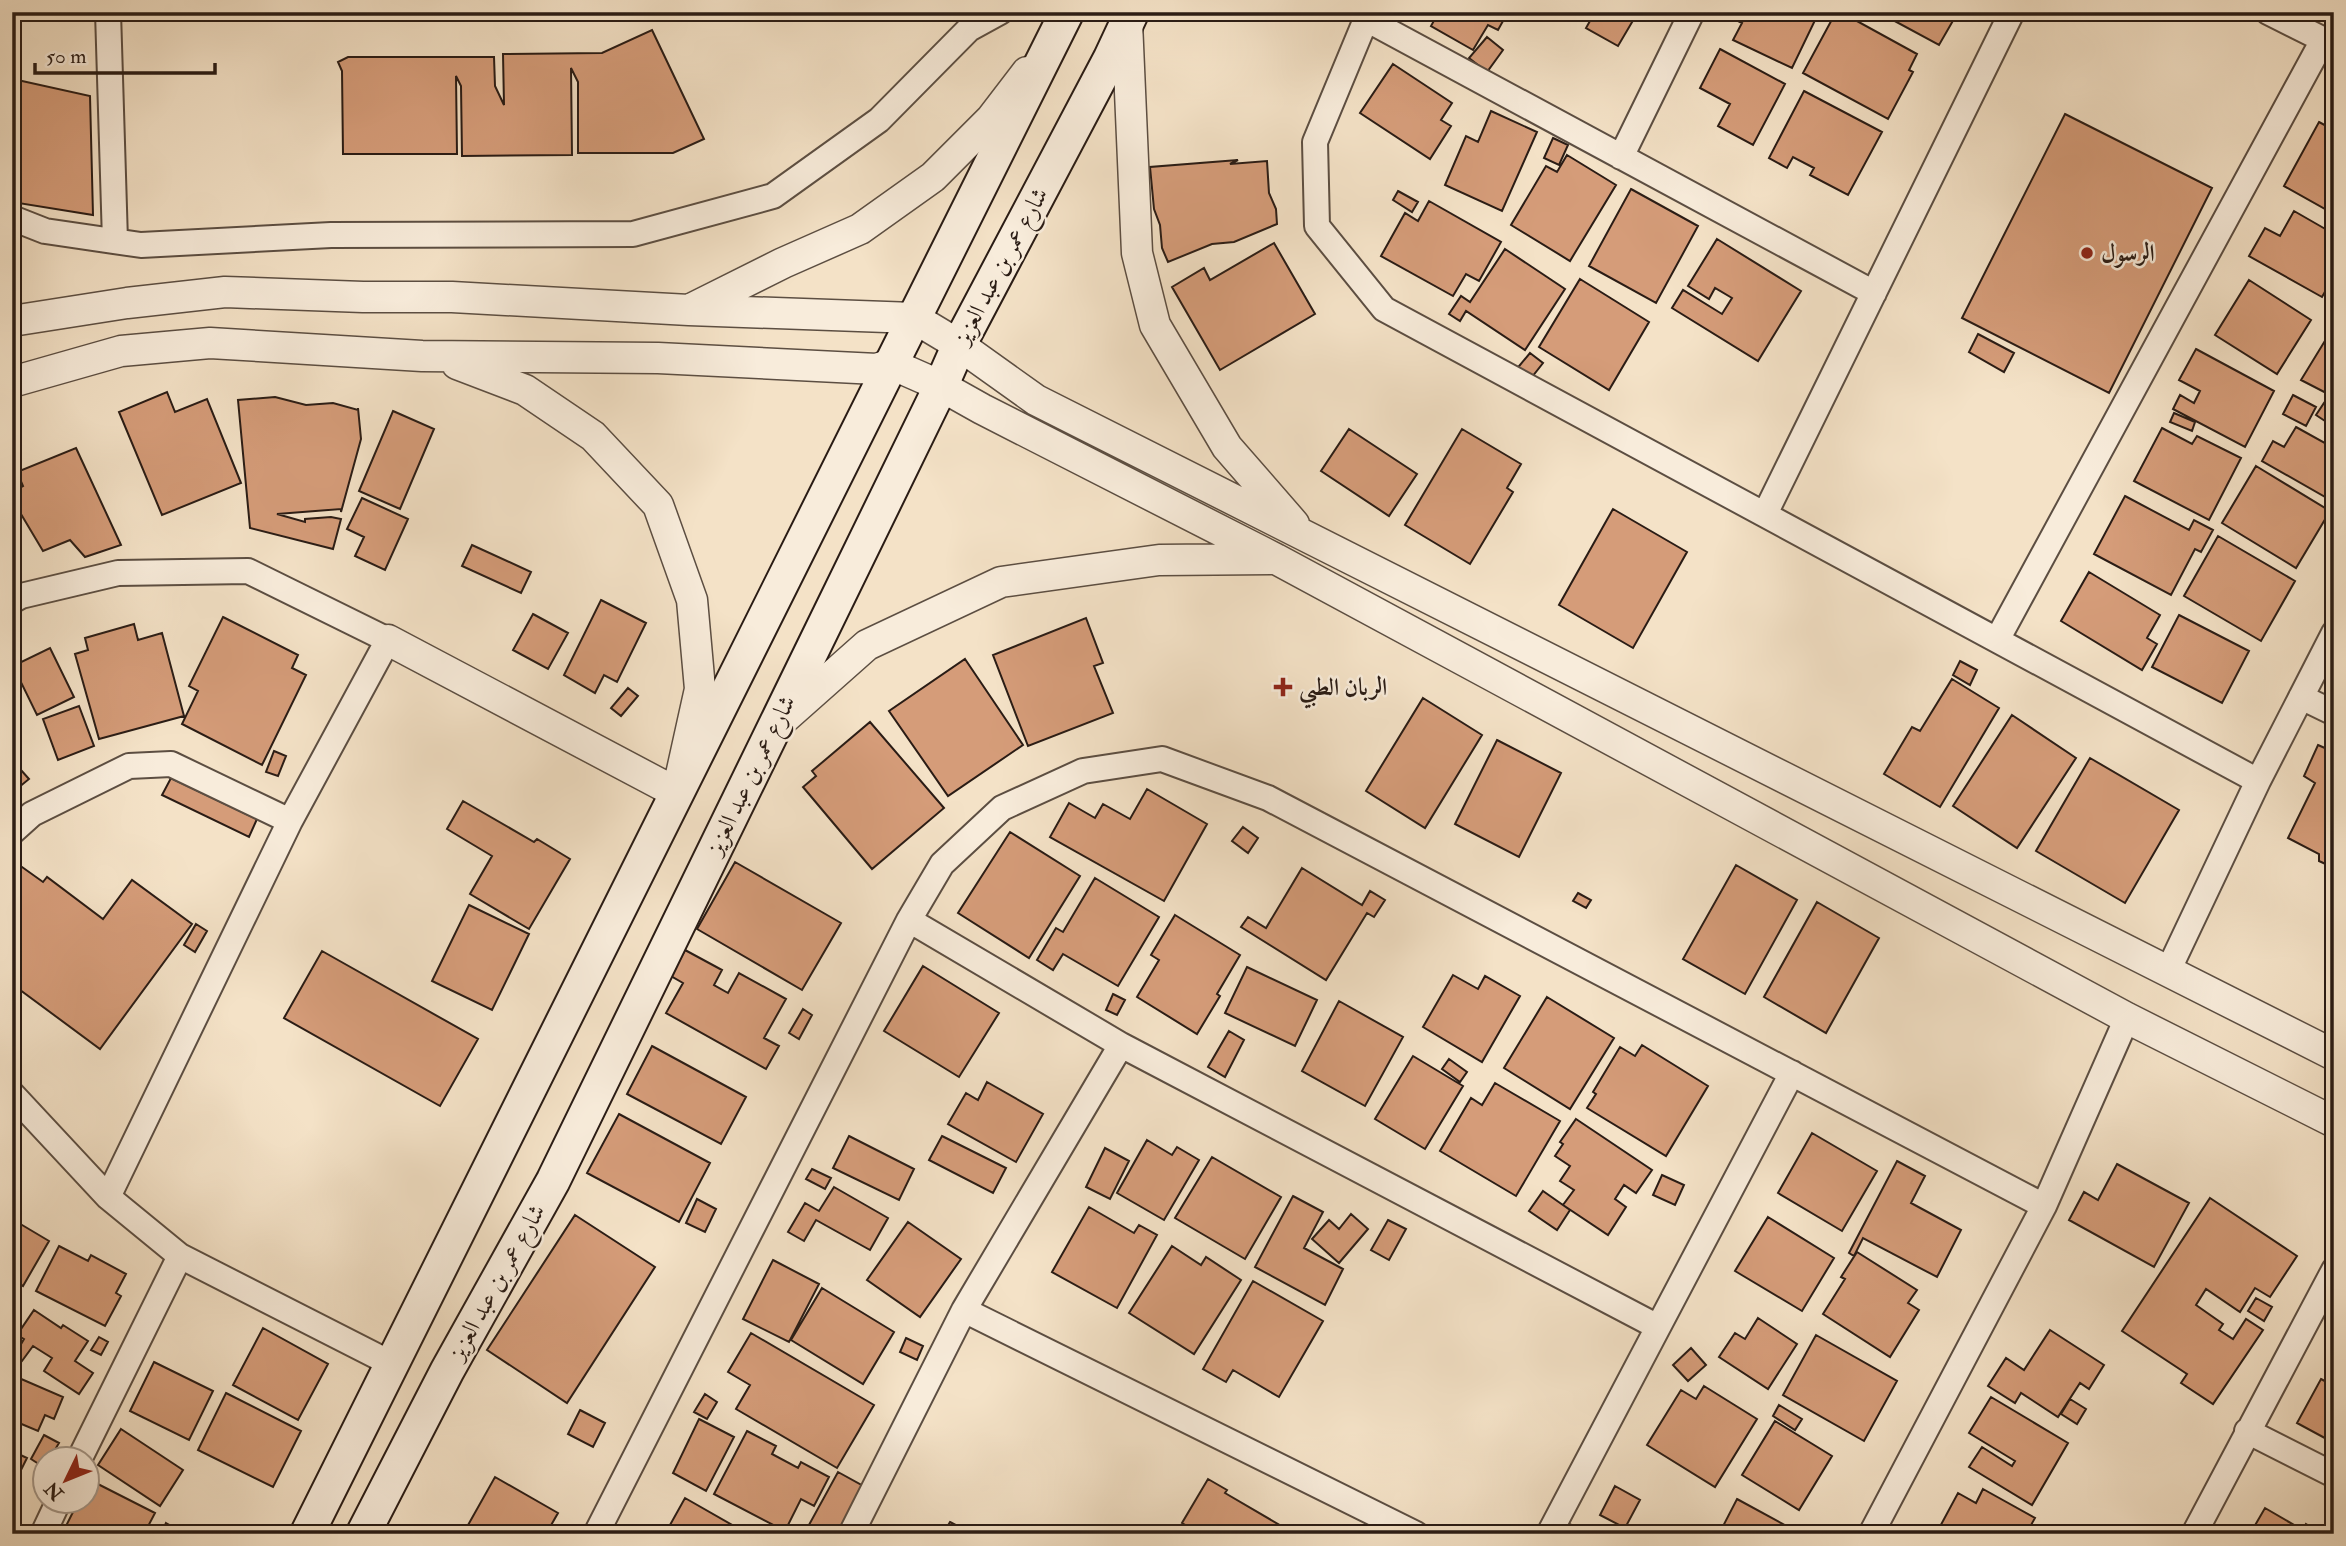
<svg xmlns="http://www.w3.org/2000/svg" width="2346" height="1546" viewBox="0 0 2346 1546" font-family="'IM FELL Double Pica',Amiri,serif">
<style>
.building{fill:#d59c79;stroke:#2a1c15;stroke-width:2}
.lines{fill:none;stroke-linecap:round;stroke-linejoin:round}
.service-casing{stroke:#5c4e42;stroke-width:16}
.minor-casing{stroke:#5c4e42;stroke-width:28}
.tertiary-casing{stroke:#5c4e42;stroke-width:33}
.secondary-casing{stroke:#2a1c15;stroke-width:37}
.service{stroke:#f8ecdb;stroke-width:12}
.minor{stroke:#f8ecdb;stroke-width:24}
.tertiary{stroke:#f8ecdb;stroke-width:30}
.secondary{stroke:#f8ecdb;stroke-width:33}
.poi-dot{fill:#8f2418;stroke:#f8ecdb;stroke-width:2.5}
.labels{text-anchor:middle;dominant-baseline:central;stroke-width:5;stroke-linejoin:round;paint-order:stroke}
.poi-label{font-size:24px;font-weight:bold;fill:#2a1c15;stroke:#f8ecdb;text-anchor:start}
.street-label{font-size:24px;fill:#2a1c15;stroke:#f8ecdb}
</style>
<rect width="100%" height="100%" fill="#f4e2c7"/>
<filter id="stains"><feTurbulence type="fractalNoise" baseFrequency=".00286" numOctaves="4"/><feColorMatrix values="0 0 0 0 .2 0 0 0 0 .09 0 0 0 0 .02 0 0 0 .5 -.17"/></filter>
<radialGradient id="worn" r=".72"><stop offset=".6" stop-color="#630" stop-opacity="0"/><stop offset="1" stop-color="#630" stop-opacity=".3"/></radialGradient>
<path class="building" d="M 1427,12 L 1508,12 L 1498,30 L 1488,25 L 1473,50 L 1431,26 L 1436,17 Z
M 1595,12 L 1638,12 L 1618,46 L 1586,28 Z
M 1727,12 L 1819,12 L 1792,68 L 1733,40 L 1742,23 L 1726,15 Z
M 1836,12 L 1858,12 L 1855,20 L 1917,54 L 1909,70 L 1913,72 L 1888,119 L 1803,73 Z
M 1878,12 L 1958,12 L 1939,45 Z
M 652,30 L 704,139 L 673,153 L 578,153 L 578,82 L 571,68 L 572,155 L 462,156 L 461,86 L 456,76 L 457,154 L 343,154 L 342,71 L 338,62 L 348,57 L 494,57 L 495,86 L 504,105 L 503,54 L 602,53 Z
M 1487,37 L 1503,50 L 1487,72 L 1469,58 Z
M 1720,49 L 1785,84 L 1753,145 L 1718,126 L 1730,104 L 1700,88 Z
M 1393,64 L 1452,103 L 1441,120 L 1451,126 L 1430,159 L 1360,113 Z
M 13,79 L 90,96 L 93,215 L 12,202 Z
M 1804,91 L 1882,132 L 1848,195 L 1810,175 L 1814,168 L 1793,157 L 1787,168 L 1769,158 Z
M 1491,111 L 1537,132 L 1502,211 L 1445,185 L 1466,136 L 1478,142 Z
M 2065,114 L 2212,188 L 2109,393 L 1962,318 Z
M 2319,122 L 2334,130 L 2334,214 L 2284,186 Z
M 1553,138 L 1568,145 L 1559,165 L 1544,158 Z
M 1567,155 L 1616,185 L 1570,261 L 1511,225 L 1546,166 L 1557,172 Z
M 1238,160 L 1230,164 L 1267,161 L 1269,193 L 1276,209 L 1277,224 L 1234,242 L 1212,244 L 1168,262 L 1162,248 L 1160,225 L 1154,209 L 1150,167 Z
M 1631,189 L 1698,226 L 1656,303 L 1589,266 Z
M 1398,191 L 1418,202 L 1412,212 L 1393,200 Z
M 1429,201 L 1501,242 L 1479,281 L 1466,274 L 1453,296 L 1381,256 L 1405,213 L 1418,221 Z
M 2294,211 L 2334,234 L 2334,276 L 2322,297 L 2249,256 L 2265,228 L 2280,236 Z
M 1717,239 L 1801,291 L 1758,361 L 1672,308 L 1683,290 L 1722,314 L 1732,298 L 1715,288 L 1709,299 L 1688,286 Z
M 1274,243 L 1315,314 L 1220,370 L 1172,287 L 1204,268 L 1210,280 Z
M 1505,249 L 1565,289 L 1525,350 L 1466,311 L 1460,321 L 1449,314 L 1461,296 L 1470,302 Z
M 1580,279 L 1649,322 L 1609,390 L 1539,347 Z
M 2249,280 L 2311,320 L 2277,374 L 2215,335 Z
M 2334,326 L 2334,397 L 2301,380 Z
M 1978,334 L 2014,353 L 2004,372 L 1969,352 Z
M 2196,349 L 2274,391 L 2245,447 L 2173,409 L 2180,395 L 2194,403 L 2200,391 L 2179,380 Z
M 1530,353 L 1543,363 L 1528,382 L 1515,371 Z
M 167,392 L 175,412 L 207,399 L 241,483 L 162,515 L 119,412 Z
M 2293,395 L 2316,407 L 2306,426 L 2283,414 Z
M 275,397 L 306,405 L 333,403 L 358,410 L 358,408 L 361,439 L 341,512 L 341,509 L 277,514 L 305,522 L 305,519 L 331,517 L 341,519 L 333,549 L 250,528 L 238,400 Z
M 2324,403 L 2334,410 L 2334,427 L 2316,415 Z
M 393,411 L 434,429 L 400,509 L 359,491 Z
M 2174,413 L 2195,422 L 2192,431 L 2170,422 Z
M 2296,427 L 2334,448 L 2334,502 L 2262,461 L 2273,441 L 2284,447 Z
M 2162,428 L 2192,444 L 2197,436 L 2241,458 L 2209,520 L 2134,481 Z
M 1349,429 L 1417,474 L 1389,516 L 1321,471 Z
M 1462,429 L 1521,464 L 1507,488 L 1513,492 L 1470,564 L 1405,525 Z
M 76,448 L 121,545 L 85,557 L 70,540 L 43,551 L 12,499 L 12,492 L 23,486 L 17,472 Z
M 2256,466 L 2330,511 L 2296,568 L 2222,523 Z
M 2125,496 L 2189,530 L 2194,520 L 2213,530 L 2201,552 L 2195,549 L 2171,595 L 2094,554 Z
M 362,498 L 408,519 L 385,570 L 355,556 L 364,537 L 347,529 Z
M 1613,509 L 1687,552 L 1633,648 L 1559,605 Z
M 2218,536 L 2295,581 L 2261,641 L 2184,596 Z
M 472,545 L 531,572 L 521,593 L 462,566 Z
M 2089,572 L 2160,615 L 2147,638 L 2157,644 L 2142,670 L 2061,621 Z
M 601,600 L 646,623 L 617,682 L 604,675 L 595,693 L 564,675 Z
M 533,614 L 568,633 L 548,669 L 513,650 Z
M 2179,615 L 2249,651 L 2222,703 L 2152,667 Z
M 223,617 L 298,655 L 292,668 L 306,675 L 262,765 L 182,724 L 198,691 L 189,686 Z
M 1086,618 L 1103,663 L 1094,666 L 1113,713 L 1028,746 L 993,655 Z
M 134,624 L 138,640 L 162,633 L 184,716 L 99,739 L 75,654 L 88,650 L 85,638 Z
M 50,648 L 74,697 L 37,715 L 13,666 Z
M 965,659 L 1023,745 L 948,796 L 889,711 Z
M 1960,661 L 1977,670 L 1970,685 L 1953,675 Z
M 1952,679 L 1999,708 L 1940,807 L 1884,774 L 1912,727 L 1920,731 Z
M 628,688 L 638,696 L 621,716 L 611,708 Z
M 1423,698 L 1482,735 L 1425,828 L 1366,791 Z
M 79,706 L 94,746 L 58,760 L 43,719 Z
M 2012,715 L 2076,758 L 2017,848 L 1953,806 Z
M 870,722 L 944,808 L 872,869 L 803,787 L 816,776 L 812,771 Z
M 1497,740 L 1561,773 L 1519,857 L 1455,824 Z
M 2318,745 L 2334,752 L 2334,868 L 2319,861 L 2319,854 L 2288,838 L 2315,783 L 2304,776 Z
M 274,751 L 286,756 L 278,776 L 266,772 Z
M 2090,758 L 2179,810 L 2125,903 L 2036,851 Z
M 12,760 L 29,779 L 12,793 Z
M 171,778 L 257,819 L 249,837 L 162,795 Z
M 1147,789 L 1207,824 L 1164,901 L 1050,837 L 1069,803 L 1095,818 L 1103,804 L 1130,819 Z
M 463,801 L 534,842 L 537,839 L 570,859 L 529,929 L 470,894 L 492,856 L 447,829 Z
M 1243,827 L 1258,838 L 1248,853 L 1232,841 Z
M 1010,832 L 1080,876 L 1029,958 L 958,913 Z
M 15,862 L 43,882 L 47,877 L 103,919 L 132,880 L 192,924 L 100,1049 L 12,984 L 12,866 Z
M 735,862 L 841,923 L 802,990 L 697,929 Z
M 1736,865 L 1797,900 L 1745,994 L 1683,959 Z
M 1302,868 L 1362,905 L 1370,891 L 1385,900 L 1374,917 L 1367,913 L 1326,980 L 1241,927 L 1248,917 L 1266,928 Z
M 1095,878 L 1159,917 L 1118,986 L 1063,954 L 1053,970 L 1037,960 L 1056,928 L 1063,932 Z
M 1578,893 L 1591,900 L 1586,908 L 1573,901 Z
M 1817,902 L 1879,938 L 1826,1033 L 1764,997 Z
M 469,905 L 529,934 L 492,1010 L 432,981 Z
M 1175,915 L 1240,955 L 1217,994 L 1220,996 L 1197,1034 L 1137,997 L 1159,960 L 1151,955 Z
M 196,924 L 207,931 L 195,952 L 184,945 Z
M 685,950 L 722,970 L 714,985 L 728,993 L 739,973 L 786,999 L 764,1038 L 779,1046 L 766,1069 L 666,1013 L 683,983 L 671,976 Z
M 322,951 L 478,1039 L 440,1106 L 284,1018 Z
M 923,966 L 999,1013 L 959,1077 L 884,1031 Z
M 1247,967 L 1317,1000 L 1295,1046 L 1225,1013 Z
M 1453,975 L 1478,989 L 1485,976 L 1520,996 L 1482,1062 L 1423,1027 Z
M 1113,994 L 1125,1000 L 1117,1015 L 1106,1010 Z
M 1547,997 L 1614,1038 L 1570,1109 L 1504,1068 Z
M 1339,1001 L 1403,1037 L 1365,1106 L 1302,1071 Z
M 803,1009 L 812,1015 L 799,1039 L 789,1033 Z
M 1229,1031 L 1244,1040 L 1225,1077 L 1208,1067 Z
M 1642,1045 L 1708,1086 L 1666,1156 L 1587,1108 L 1596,1094 L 1593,1092 L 1620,1047 L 1635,1056 Z
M 652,1046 L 746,1097 L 721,1144 L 627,1094 Z
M 1413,1056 L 1463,1086 L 1425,1149 L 1375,1119 Z
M 1449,1059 L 1467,1072 L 1460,1082 L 1442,1069 Z
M 987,1082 L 1043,1114 L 1016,1162 L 948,1124 L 966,1093 L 978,1100 Z
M 1495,1083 L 1560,1121 L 1516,1196 L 1440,1151 L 1471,1098 L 1482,1105 Z
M 619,1114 L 710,1163 L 679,1222 L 587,1173 Z
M 1576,1119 L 1652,1170 L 1636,1193 L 1624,1185 L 1615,1199 L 1626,1207 L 1608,1235 L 1563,1205 L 1574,1190 L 1560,1181 L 1570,1166 L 1555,1156 L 1563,1144 L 1560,1142 Z
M 1812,1133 L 1877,1171 L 1842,1231 L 1778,1193 Z
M 849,1136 L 914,1169 L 899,1200 L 833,1168 Z
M 942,1136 L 1006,1168 L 993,1193 L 929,1160 Z
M 1147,1140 L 1172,1155 L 1177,1147 L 1199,1160 L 1164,1220 L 1117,1193 Z
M 1105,1148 L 1129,1161 L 1110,1199 L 1086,1187 Z
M 1212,1157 L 1281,1197 L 1245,1259 L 1175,1218 Z
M 1897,1161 L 1925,1176 L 1911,1203 L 1961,1230 L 1937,1277 L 1863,1238 L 1854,1256 L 1849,1253 Z
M 2117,1164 L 2189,1203 L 2154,1267 L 2069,1220 L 2084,1192 L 2098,1200 Z
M 812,1169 L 831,1178 L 825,1189 L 806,1179 Z
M 1662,1175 L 1684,1185 L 1675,1205 L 1653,1195 Z
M 834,1187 L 888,1218 L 870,1250 L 816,1220 L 804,1241 L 788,1232 L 805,1203 L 819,1211 Z
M 1543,1191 L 1570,1210 L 1557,1230 L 1529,1211 Z
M 1293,1196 L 1323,1212 L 1304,1248 L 1343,1269 L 1325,1305 L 1255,1267 Z
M 2210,1198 L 2297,1256 L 2270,1297 L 2255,1288 L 2240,1312 L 2206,1289 L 2196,1305 L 2223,1324 L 2219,1330 L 2233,1339 L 2246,1319 L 2263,1330 L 2213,1404 L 2181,1383 L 2187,1374 L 2122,1331 Z
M 697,1199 L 716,1209 L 705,1232 L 686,1223 Z
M 1089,1207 L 1134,1233 L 1139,1225 L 1157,1235 L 1117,1308 L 1052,1272 Z
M 1351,1214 L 1368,1229 L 1339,1263 L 1312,1239 L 1329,1220 L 1339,1229 Z
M 575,1215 L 655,1267 L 567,1403 L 487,1350 Z
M 1768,1217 L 1834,1258 L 1802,1311 L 1735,1271 Z
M 12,1219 L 49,1241 L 23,1286 L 12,1279 Z
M 1388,1220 L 1406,1229 L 1389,1260 L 1371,1250 Z
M 908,1222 L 961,1259 L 920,1317 L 867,1280 Z
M 59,1246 L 88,1261 L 91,1255 L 126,1274 L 116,1293 L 121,1296 L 105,1326 L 36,1291 Z
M 1172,1246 L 1201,1265 L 1206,1257 L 1241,1280 L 1194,1354 L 1129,1313 Z
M 1857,1252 L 1917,1290 L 1908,1303 L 1919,1310 L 1890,1357 L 1823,1314 L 1845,1279 L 1841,1277 Z
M 773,1260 L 819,1284 L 789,1342 L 743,1319 Z
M 1253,1281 L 1323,1321 L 1279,1397 L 1233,1370 L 1226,1382 L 1203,1369 Z
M 822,1288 L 894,1332 L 863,1384 L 791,1340 Z
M 2256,1298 L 2272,1307 L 2264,1321 L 2248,1311 Z
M 34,1310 L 61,1328 L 63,1325 L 88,1341 L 75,1361 L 93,1373 L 79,1394 L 44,1371 L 52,1358 L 33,1346 L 22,1361 L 14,1356 L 24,1339 L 17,1335 Z
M 1758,1318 L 1797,1344 L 1768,1389 L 1719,1357 L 1735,1333 L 1745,1339 Z
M 263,1328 L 328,1364 L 298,1420 L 233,1385 Z
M 2050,1330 L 2104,1365 L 2089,1389 L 2080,1383 L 2058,1417 L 2021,1393 L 2015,1403 L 1988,1386 L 2006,1358 L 2024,1370 Z
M 751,1333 L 874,1405 L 837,1468 L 736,1409 L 750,1385 L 728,1372 Z
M 1816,1335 L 1897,1381 L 1864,1441 L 1783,1395 Z
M 99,1337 L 108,1342 L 101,1355 L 91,1350 Z
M 906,1338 L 923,1346 L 917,1360 L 900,1352 Z
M 1691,1348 L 1706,1365 L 1688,1381 L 1673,1365 Z
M 154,1362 L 213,1391 L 189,1440 L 130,1411 Z
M 12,1375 L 63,1397 L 54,1419 L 45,1415 L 38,1431 L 12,1420 Z
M 2321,1379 L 2334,1386 L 2334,1443 L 2297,1423 Z
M 1704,1386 L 1757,1419 L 1715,1487 L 1647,1445 L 1681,1390 L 1696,1399 Z
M 226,1393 L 301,1431 L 273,1487 L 198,1450 Z
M 705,1394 L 717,1402 L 707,1419 L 694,1412 Z
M 1991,1397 L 2068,1443 L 2032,1505 L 1969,1467 L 1982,1447 L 2012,1466 L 2015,1461 L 1969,1433 Z
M 2070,1399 L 2086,1409 L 2077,1424 L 2061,1414 Z
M 1779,1405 L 1802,1419 L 1795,1430 L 1773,1416 Z
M 580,1410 L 605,1423 L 593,1447 L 568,1434 Z
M 699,1419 L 734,1437 L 706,1491 L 673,1473 Z
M 1775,1421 L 1832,1456 L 1799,1510 L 1742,1475 Z
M 121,1429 L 183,1470 L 160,1506 L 98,1465 Z
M 747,1431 L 776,1446 L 772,1454 L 798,1468 L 801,1462 L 829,1477 L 814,1506 L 801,1499 L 785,1531 L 714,1494 Z
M 44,1435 L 59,1443 L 50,1458 L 46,1458 L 45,1468 L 31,1459 Z
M 12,1451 L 27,1458 L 12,1488 Z
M 838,1472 L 865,1487 L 840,1534 L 804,1534 Z
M 495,1477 L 558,1513 L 546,1534 L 463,1534 Z
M 1208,1479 L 1227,1490 L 1225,1493 L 1295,1534 L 1218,1534 L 1213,1531 L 1211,1534 L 1200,1534 L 1182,1523 Z
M 90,1480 L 155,1513 L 144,1534 L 75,1534 L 65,1528 L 79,1500 L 88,1500 L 88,1485 Z
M 1615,1486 L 1640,1500 L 1625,1528 L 1600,1515 Z
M 1983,1489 L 2035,1518 L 2026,1534 L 1936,1534 L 1958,1493 L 1976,1503 Z
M 685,1498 L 748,1534 L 665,1534 Z
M 1737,1499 L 1792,1529 L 1789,1534 L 1719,1534 Z
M 2265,1508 L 2301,1529 L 2299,1534 L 2250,1534 Z
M 950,1522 L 973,1534 L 943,1534 Z
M 166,1523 L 185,1534 L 161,1534 Z
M 2306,1524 L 2323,1534 L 2303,1534 L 2301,1533 Z"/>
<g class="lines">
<defs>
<path id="service" d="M 1554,1524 L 1574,1534"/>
<path id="minor" d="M 108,12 L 115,241
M 1369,12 L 1315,142 L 1317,226 L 1384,309 L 2258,781
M 2268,12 L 2334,45
M 1366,19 L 1874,293
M 1621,157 L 1692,12
M 12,218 L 45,231 L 141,245 L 331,235 L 633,234 L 773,196 L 879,120 L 969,29 L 1000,12
M 1765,514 L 2012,12
M 12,601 L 21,596 L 118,573 L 248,571 L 388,640 L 290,821 L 108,1197
M 1997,640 L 2323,40
M 2301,697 L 2334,713
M 12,832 L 32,814 L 129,766 L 171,764 L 290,821
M 909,920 L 1121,1045 L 1658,1327
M 2168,971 L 2258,781 L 2334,633
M 12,1094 L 108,1197 L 180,1256 L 392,1364
M 964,1310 L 1416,1534
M 2247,1431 L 2334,1475
M 80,1458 L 180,1256
M 43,1534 L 59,1500
M 596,1534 L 909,920 L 942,864 L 1002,808 L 1083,771 L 1162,759 L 1268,798 L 2044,1206
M 851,1534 L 964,1310 L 1121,1045
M 1549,1534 L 1792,1073
M 1871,1534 L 2044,1206 L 2127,1018
M 2194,1534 L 2334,1270"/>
<path id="tertiary" d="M 1127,22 L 1137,253 L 1155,325 L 1227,447 L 1294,524
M 693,308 L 783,263 L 860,229 L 933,177 L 991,119 L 1027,72
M 12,321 L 127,303 L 225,292 L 363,297 L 452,297 L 689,310 L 914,318 L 959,345 L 1036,400 L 2334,1055
M 12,382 L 121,351 L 210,343 L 422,356 L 658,358 L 877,369 L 891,364 L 941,386 L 982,409 L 1276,559 L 2127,1018 L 2334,1122
M 388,640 L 677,793 L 700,689 L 692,600 L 658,505 L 593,436 L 525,390 L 457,364
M 779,723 L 867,645 L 1001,582 L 1159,560 L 1271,559"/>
<path id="secondary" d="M 307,1534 L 1067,12
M 363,1534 L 447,1371 L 553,1181 L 941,386 L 959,345 L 1110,59 L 1132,12"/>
</defs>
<use href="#service" class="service-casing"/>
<use href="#minor" class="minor-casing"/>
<use href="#tertiary" class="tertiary-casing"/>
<use href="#secondary" class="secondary-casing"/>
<use href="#service" class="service"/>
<use href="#minor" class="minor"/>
<use href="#tertiary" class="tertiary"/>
<use href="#secondary" class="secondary"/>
</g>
<g class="poi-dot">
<circle cx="2087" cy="253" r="7"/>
<path d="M1279.5 676.5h7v7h7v7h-7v7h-7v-7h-7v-7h7z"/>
</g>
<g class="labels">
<g class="poi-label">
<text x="2101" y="253">الرسول</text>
<text x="1299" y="687">الربان الطبي</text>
</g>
<g class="street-label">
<text transform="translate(1001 266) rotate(-62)">شارع عمر بن عبد العزيز</text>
<text transform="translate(751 775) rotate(-64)">شارع عمر بن عبد العزيز</text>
<text transform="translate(497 1282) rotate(-61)">شارع عمر بن عبد العزيز</text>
</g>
</g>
<rect width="2346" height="1546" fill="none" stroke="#f4e2c7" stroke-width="42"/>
<rect x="14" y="14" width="2318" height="1518" fill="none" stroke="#2a1c15" stroke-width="3.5"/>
<rect x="21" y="21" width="2304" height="1504" fill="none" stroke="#2a1c15" stroke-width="2"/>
<g transform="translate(66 1480) rotate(227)"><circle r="33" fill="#f8ecdb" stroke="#a6998c" stroke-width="2"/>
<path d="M0-5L12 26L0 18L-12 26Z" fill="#8f2418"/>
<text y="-10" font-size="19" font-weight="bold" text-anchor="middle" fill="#2a1c15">N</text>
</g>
<path d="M35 63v10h180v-10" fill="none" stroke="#2a1c15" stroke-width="3.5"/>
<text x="46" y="63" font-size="21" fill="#2a1c15" stroke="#f8ecdb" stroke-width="5" paint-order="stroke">50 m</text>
<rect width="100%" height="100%" filter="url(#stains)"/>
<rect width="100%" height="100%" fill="url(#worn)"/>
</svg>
